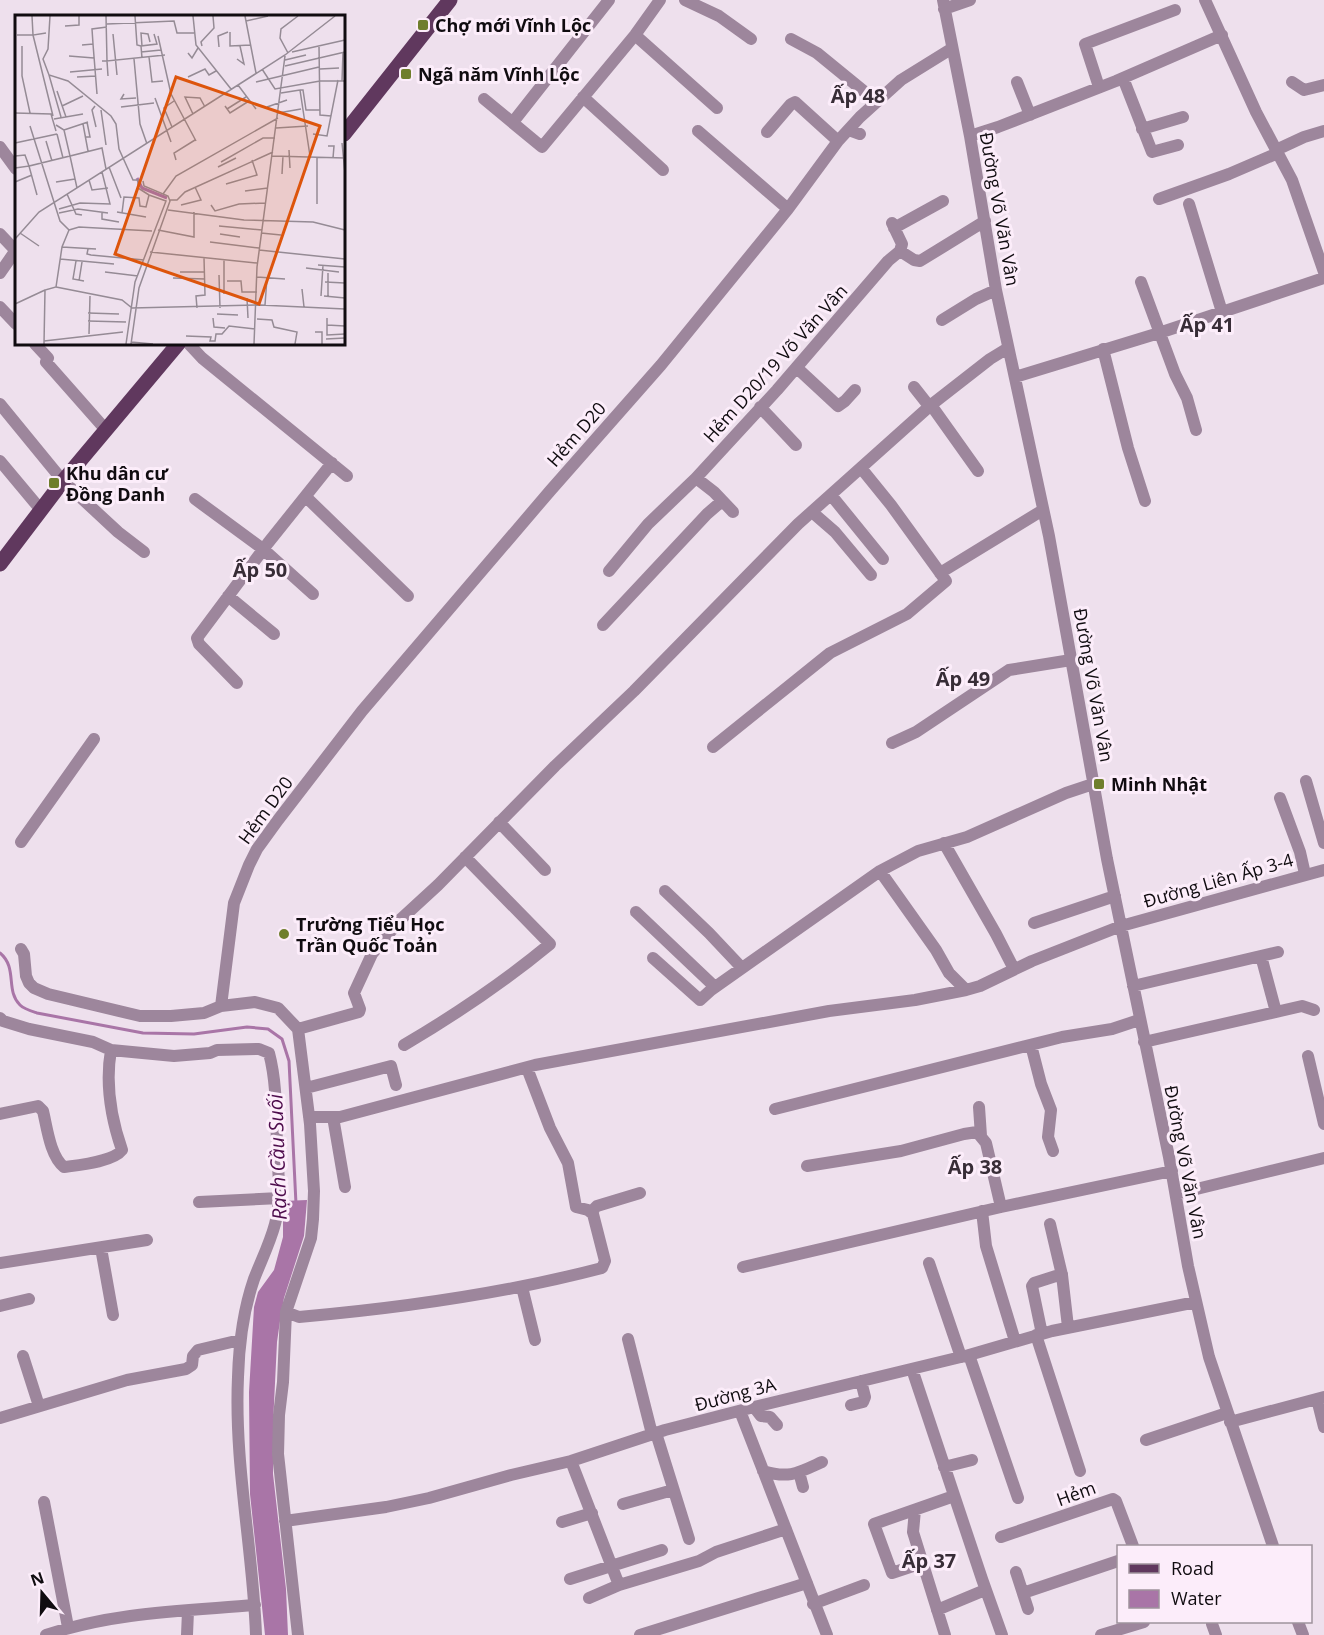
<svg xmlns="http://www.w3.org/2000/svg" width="1324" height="1635" viewBox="0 0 1324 1635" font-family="'Open Sans',sans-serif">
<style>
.water{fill:#a975a7}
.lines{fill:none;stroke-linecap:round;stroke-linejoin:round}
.stream{stroke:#a975a7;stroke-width:3}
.minor{stroke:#9d869c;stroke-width:12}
.major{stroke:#60385e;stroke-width:15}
.poi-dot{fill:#6f7e2c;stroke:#fcedfa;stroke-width:2}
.labels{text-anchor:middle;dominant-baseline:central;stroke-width:6;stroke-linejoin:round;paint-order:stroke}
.poi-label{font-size:18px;font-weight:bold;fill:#100c10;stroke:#fcedfa;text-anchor:start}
.street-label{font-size:18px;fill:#100c10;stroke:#fcedfa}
.neighbourhood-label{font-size:20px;font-weight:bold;fill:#382d37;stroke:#fcedfa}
.water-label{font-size:20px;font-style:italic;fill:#4d0b4c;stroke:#fcedfa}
.inset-river{fill:none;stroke:#a975a7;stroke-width:3}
.inset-road{fill:none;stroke:#958b95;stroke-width:1.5}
.view{fill:#dd550c;fill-opacity:0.15;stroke:#dd550c;stroke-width:3}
.inset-edge{fill:none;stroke:#100c10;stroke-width:3}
</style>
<rect width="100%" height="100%" fill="#eee0ed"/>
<path class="water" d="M 307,1200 L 304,1236 L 284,1298 L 280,1321 L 277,1342 L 273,1424 L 273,1474 L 286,1589 L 288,1635 L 265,1635 L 250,1494 L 249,1392 L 254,1307 L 258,1292 L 274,1270 L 283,1237 L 283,1201 Z"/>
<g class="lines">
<path class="stream" d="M 0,953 C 18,968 5,990 20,1005 C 24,1009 31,1011 37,1013 L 143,1033 L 194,1034 L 247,1027 L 268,1029 L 282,1039 L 289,1061 L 296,1204"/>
<path class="minor" d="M 685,0 L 719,16 L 751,39
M 943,0 L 970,136 L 996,290 L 1049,536 L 1107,859 L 1169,1157 L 1188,1266 L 1209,1357 L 1273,1546
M 1205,0 L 1256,112 L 1292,180 L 1324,272
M 944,9 L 970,0
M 635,35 L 717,108
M 791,39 L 817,53 L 877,102
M 1123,78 L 1152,152 L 1178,145
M 1017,82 L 1030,115
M 1292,82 L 1304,90 L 1324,85
M 1099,87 L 1085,44 L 1175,10
M 583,97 L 663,170
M 484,99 L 542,147 L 635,35 L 660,0
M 513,122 L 609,0
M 1142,129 L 1183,117
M 849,130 L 860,134
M 698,131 L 788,209
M 767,132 L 791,104 L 795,102 L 838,141
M 970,136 L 998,127 L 1116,81 L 1222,35
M 0,147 L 16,169
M 1276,150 L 1304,137 L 1324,131
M 1159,199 L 1229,174 L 1278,153
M 1189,204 L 1222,312
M 892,223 L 902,244 L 900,251
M 894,228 L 943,201
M 0,234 L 16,251
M 0,273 L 16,250
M 1141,282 L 1175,374 L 1187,398 L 1196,430
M 0,307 L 16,324
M 942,320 L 976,299 L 996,290
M 35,344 L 48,358 L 46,362 L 106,430
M 189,344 L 202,358 L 347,476
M 1103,349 L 1128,448 L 1145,501
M 797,368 L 838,406 L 845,401 L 855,390
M 1015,377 L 1159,333 L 1324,278
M 914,387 L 929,406
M 0,404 L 63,481 L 118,532 L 144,552
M 931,405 L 978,471
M 760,407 L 796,445
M 0,461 L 41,510
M 696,478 L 714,492 L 733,512
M 831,495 L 883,559
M 306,497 L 408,596
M 195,499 L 263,549 L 313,594
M 812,512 L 835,532 L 871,575
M 609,571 L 648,524 L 696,478 L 777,390 L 888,261 L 900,251 L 914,260 L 920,261 L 985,221
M 940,573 L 1043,510
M 228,596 L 274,634
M 603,625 L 707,514 L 722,501
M 237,683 L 199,644 L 197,638 L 268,543 L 332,463
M 892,743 L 916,732 L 1009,670 L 1071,660
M 713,747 L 830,653 L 907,614 L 946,581 L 891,505 L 861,468
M 1306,781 L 1324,843
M 1280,798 L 1300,852 L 1305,874
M 499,822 L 545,870
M 21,842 L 94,739
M 944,843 L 996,934 L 1014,969
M 880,871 L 936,950 L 949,973 L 966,990
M 665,891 L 709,933 L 742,968
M 636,912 L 715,987
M 1034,923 L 1115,896
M 21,949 L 24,954 L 26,976 L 29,983 L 34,988 L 48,994 L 140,1016 L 171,1016 L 204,1013 L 221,1006 L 255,1002 L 278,1008 L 298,1029 L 310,1124 L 314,1191 L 313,1219 L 311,1238 L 286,1312 L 283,1382 L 279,1415 L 278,1454 L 298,1635
M 1261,956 L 1276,1012
M 653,958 L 700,1000 L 711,990 L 880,871 L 918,851 L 967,837 L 1066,793 L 1093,784
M 1133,986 L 1278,952
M 221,1006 L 234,903 L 249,865 L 257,849 L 278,820 L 362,711 L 550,491 L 661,365 L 788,209 L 838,141 L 860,117 L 901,80 L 951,49
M 0,1018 L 3,1021 L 29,1029 L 93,1042 L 111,1050 L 174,1056 L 210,1053 L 217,1050 L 259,1049 L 269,1053 C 277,1083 276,1116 277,1147 C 278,1173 282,1199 275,1224 C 270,1243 261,1261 254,1279 C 243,1311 239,1343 238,1377 C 234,1464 253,1549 256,1635
M 298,1029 L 359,1012 L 360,1009 L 354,993 L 372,954 L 401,919 L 438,885 L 555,766 L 634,691 L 798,524 L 931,405 L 990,359 L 1008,348
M 1144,1042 L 1302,1006 L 1314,1010
M 404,1045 C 455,1015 504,982 550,944 L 465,857
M 1031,1045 L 1041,1084 L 1051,1110 L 1048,1137 L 1053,1151
M 1308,1056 L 1324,1124
M 306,1088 L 391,1066 L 396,1085
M 979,1107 L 981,1136
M 775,1109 L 1062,1037 L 1112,1029 L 1139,1020
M 0,1114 L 38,1106 L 43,1111 C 47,1127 50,1156 64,1167 C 79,1165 113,1162 122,1150 C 111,1118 105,1084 111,1050
M 309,1117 L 340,1117 L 535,1065 L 829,1011 L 915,1000 L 966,990 L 980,986 L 1032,961 L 1121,926 L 1324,870
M 333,1117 L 345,1187
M 807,1166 L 901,1151 L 964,1134 L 977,1132 L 986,1143 L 1001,1207
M 1176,1194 L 1324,1158
M 199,1202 L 280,1198
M 982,1211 L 986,1246 L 1015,1341
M 591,1212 L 597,1206 L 640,1193
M 1050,1224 L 1062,1275 L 1068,1327
M 101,1248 L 113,1315
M 0,1263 L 147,1240
M 929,1263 L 961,1357
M 743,1267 L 1001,1207 L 1172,1171
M 522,1287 L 535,1340
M 0,1306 L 29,1299
M 286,1312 L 299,1317 C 401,1308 503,1294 602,1268 L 605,1261 L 593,1214 L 588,1210 L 576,1207 L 568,1163 L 550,1128 L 527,1068
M 1042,1334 L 1032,1286 L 1034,1283 L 1062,1274
M 1036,1335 L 1080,1471
M 628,1339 L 652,1434
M 969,1355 L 1018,1498
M 23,1356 L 39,1406
M 912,1369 L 982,1579 L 1002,1635
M 1317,1399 L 1324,1427
M 851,1405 L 863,1402 L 865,1397 L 861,1381
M 754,1407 L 761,1416 L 770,1417 L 777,1425
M 740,1411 L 827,1635
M 0,1418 L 127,1380 L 186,1369 L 192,1365 L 193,1356 L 198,1350 L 240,1340
M 1230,1422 L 1324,1397
M 656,1433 L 689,1539
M 1146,1440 L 1227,1413
M 571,1461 L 619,1585
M 944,1467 L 972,1460
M 763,1471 C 789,1479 798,1473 822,1462
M 799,1472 L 803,1487
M 44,1502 L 68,1627
M 623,1504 L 673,1490
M 915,1510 L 913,1532 L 945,1635
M 285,1521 L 386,1507 L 429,1498 L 511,1475 L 571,1461 L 665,1430 L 754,1407 L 969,1355 L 1052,1331 L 1196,1302
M 562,1522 L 592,1513
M 1001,1537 L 1113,1499 L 1116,1501 L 1133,1546
M 922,1563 L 892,1573 L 874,1524 L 954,1496
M 1016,1572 L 1028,1609
M 570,1579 L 662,1550
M 1023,1593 L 1118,1561
M 589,1598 L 619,1585 L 699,1561 L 716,1552 L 786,1529
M 813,1604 L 864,1585
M 937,1610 L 985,1590
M 1298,1622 L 1303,1635
M 1212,1624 L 1216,1635
M 46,1635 C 114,1612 184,1611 255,1605
M 187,1635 L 188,1611
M 640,1635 L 807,1583
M 1101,1635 L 1144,1622"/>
<path class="major" d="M 344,134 L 450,0
M 0,564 L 63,481 L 178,344"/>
</g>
<g class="poi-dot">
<rect x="417" y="19" width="12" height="12" rx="3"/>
<rect x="400" y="68" width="12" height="12" rx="3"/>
<rect x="48" y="477" width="12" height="12" rx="3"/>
<rect x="1093" y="778" width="12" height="12" rx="3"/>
<circle cx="284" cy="934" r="6"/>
</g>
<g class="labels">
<g class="poi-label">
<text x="435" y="25">Chợ mới Vĩnh Lộc</text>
<text x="418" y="74">Ngã năm Vĩnh Lộc</text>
<text x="66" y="473">Khu dân cư<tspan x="66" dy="21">Đồng Danh</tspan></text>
<text x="1111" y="784">Minh Nhật</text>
<text x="296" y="924">Trường Tiểu Học<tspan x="296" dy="21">Trần Quốc Toản</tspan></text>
</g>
<g class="street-label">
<text transform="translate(1000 209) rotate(80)">Đường Võ Văn Vân</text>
<text transform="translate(775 363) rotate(-48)">Hẻm D20/19 Võ Văn Vân</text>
<text transform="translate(576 434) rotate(-49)">Hẻm D20</text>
<text transform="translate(1094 685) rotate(80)">Đường Võ Văn Vân</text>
<text transform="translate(265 810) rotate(-54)">Hẻm D20</text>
<text transform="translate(1218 880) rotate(-16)">Đường Liên Ấp 3-4</text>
<text transform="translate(1186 1162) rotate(79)">Đường Võ Văn Vân</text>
<text transform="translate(735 1394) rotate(-15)">Đường 3A</text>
<text transform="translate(1076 1493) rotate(-20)">Hẻm</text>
</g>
<g class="neighbourhood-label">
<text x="858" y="95">Ấp 48</text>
<text x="1207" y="324">Ấp 41</text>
<text x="260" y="569">Ấp 50</text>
<text x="963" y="678">Ấp 49</text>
<text x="975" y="1166">Ấp 38</text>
<text x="929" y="1560">Ấp 37</text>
</g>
<g class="water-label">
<text transform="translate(277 1157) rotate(-92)">Rạch Cầu Suối</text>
</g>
</g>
<g transform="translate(15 15)">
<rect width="330" height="330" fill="#eee0ed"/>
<path class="inset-river" d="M 122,163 L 127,173 L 152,183"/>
<path class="inset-road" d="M 35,1 L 33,34 L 28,44 L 34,60 L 53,66 L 96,101 L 101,109 L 104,134 L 118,165 L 123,165 L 123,173 L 134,180 L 151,186 L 120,267 L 111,329M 91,1 L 92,46 L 150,40M 120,1 L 122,30 L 126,31M 178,1 L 181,30 L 216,74M 230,1 L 241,58M 231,6 L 253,1M 92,9 L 159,6 L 162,18 L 179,18M 50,11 L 64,10 L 64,1M 215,17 L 215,31 L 236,30M 31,18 L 18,20 L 38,101M 98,19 L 102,60M 2,20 L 18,20 L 17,1M 143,21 L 156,79 L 181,126M 78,29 L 77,14 L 92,12M 67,30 L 78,29 L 82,79M 7,31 L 7,61 L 15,98M 127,31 L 126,18 L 133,19 L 135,27M 187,31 L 186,27 L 199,13 L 198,1M 304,31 L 305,100 L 316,101M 204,32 L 203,21 L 213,17M 126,37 L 146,35M 277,37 L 330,25M 173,38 L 177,43 L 183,33M 273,38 L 265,23 L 266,14 L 283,1M 54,41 L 79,43M 134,42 L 137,67 L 148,66M 127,43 L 126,31 L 142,29 L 139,19M 119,44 L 125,109 L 132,129M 222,44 L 229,49 L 225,31M 270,45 L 291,40M 87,46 L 92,46 L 93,61M 270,51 L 330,37M 247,54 L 260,74 L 305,66 L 330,66M 305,54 L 324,53M 55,57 L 87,54M 34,60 L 46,102M 62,62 L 81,61M 173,62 L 190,54 L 194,60 L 201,56M 327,66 L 328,37M 241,67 L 304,52M 223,70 L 241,94M 285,75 L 295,141M 285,75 L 288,75 L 291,95 L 305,95M 42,76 L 51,102M 266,78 L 285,75M 109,79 L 106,84 L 121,83M 140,83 L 156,127M 47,91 L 68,81M 80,91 L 77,95 L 81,112M 210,91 L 215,98 L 234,86M 106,92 L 139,88M 252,92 L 272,85M 212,94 L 231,82M 86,95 L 91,130M 0,98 L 36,99 L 41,116M 263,98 L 286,94M 178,99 L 170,82 L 185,83 L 190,92M 39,104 L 68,99M 68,109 L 73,136M 41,110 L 49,115 L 55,141 L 87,133 L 91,154M 15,111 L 45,206 L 54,215 L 47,232 L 41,272 L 30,275 L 29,329M 157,112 L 149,93 L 159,86M 261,113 L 293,111M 49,115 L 73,107M 42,119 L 48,143M 298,119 L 312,121 L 323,65M 71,122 L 75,122 L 72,107M 31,126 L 37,146M 0,128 L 42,119M 327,128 L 330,158M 313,131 L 319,131 L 318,143M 274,135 L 275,153M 0,141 L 10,140 L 14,151 L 55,141 L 62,173M 257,141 L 330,143M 302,142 L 302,189M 161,145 L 159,138 L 180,125M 206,147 L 248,123 L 260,123M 94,152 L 106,183M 203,152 L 221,143M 0,153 L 14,151 L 22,180M 267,159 L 268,141M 74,165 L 77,175 L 93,173M 0,167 L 17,160M 41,167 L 60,164M 211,169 L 242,160 L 237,145M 230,176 L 253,173M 52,179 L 61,199 L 67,200M 148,179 L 161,161 L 263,103M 155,185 L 162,185 L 170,177 L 258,137M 166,190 L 186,185 L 180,172M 196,190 L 200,196 L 224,189 L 251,188M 44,194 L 65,188 L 95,189 L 87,157M 153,195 L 229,205 L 298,207 L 330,215M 102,197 L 131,202M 44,198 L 63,194 L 93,198M 87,198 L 87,204 L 104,207M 107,198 L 109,182 L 124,183 L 125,191 L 131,192 L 134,180M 204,211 L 247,215M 54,215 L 64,212 L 137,216M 143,215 L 179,222 L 179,197M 5,218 L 24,231M 246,218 L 266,220M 205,219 L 225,222M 0,224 L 24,197 L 270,40 L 320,1M 195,227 L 244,233M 47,232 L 81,234M 73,234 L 72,239 L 76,240 L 129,245M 244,235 L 330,244M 135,237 L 242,248M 45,244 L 99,249M 61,246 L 58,264 L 69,266M 303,250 L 330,252M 291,253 L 324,257M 90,257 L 123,261M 165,257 L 189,257M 204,260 L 205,293M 242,262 L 270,264M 158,263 L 190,264M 64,266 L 67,247M 212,266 L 226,266 L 227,277 L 242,277M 310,267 L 330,268M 41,272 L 107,285 L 117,293 L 245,290 L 330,294M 287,274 L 289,292M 209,279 L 209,244M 306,281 L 308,250M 309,281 L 330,283M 313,281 L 313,258M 232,283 L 233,303M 0,289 L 30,275M 250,290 L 252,263M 182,293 L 181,281 L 190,280 L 189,243M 73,298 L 104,299M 202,299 L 223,300M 198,303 L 199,312 L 210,313M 312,303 L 312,320 L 330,319M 242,304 L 257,305 L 259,312 L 282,317 L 280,329M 73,306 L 111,307M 312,310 L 330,311M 300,317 L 307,317 L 307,329M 74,319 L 75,281M 171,321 L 196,322 L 195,326 L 200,326 L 201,319 L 207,319 L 214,311 L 240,314M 311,324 L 330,323M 29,326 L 108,317M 116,327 L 138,329M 116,329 L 124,273 L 155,186 L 153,181 L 129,171 L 128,166M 239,329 L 242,252 L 270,41"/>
<path class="view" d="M 161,62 L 305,111 L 244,289 L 100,239 Z"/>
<rect width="330" height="330" class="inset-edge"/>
</g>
<rect x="1117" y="1545" width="195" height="78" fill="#fcedfa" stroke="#9e939c" stroke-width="1.5"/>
<rect x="1129" y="1564" width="30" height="9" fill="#60385e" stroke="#9e939c" stroke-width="1.5"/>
<text x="1171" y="1575" font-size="18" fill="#100c10">Road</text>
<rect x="1129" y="1590" width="30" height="18" fill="#a975a7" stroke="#9e939c" stroke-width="1.5"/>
<text x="1171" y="1605" font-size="18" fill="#100c10">Water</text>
<g transform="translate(42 1593) rotate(341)" stroke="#fcedfa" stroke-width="4.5" paint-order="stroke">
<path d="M0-4.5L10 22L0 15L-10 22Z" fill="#100c10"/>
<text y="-9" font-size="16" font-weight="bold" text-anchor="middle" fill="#100c10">N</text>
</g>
</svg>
